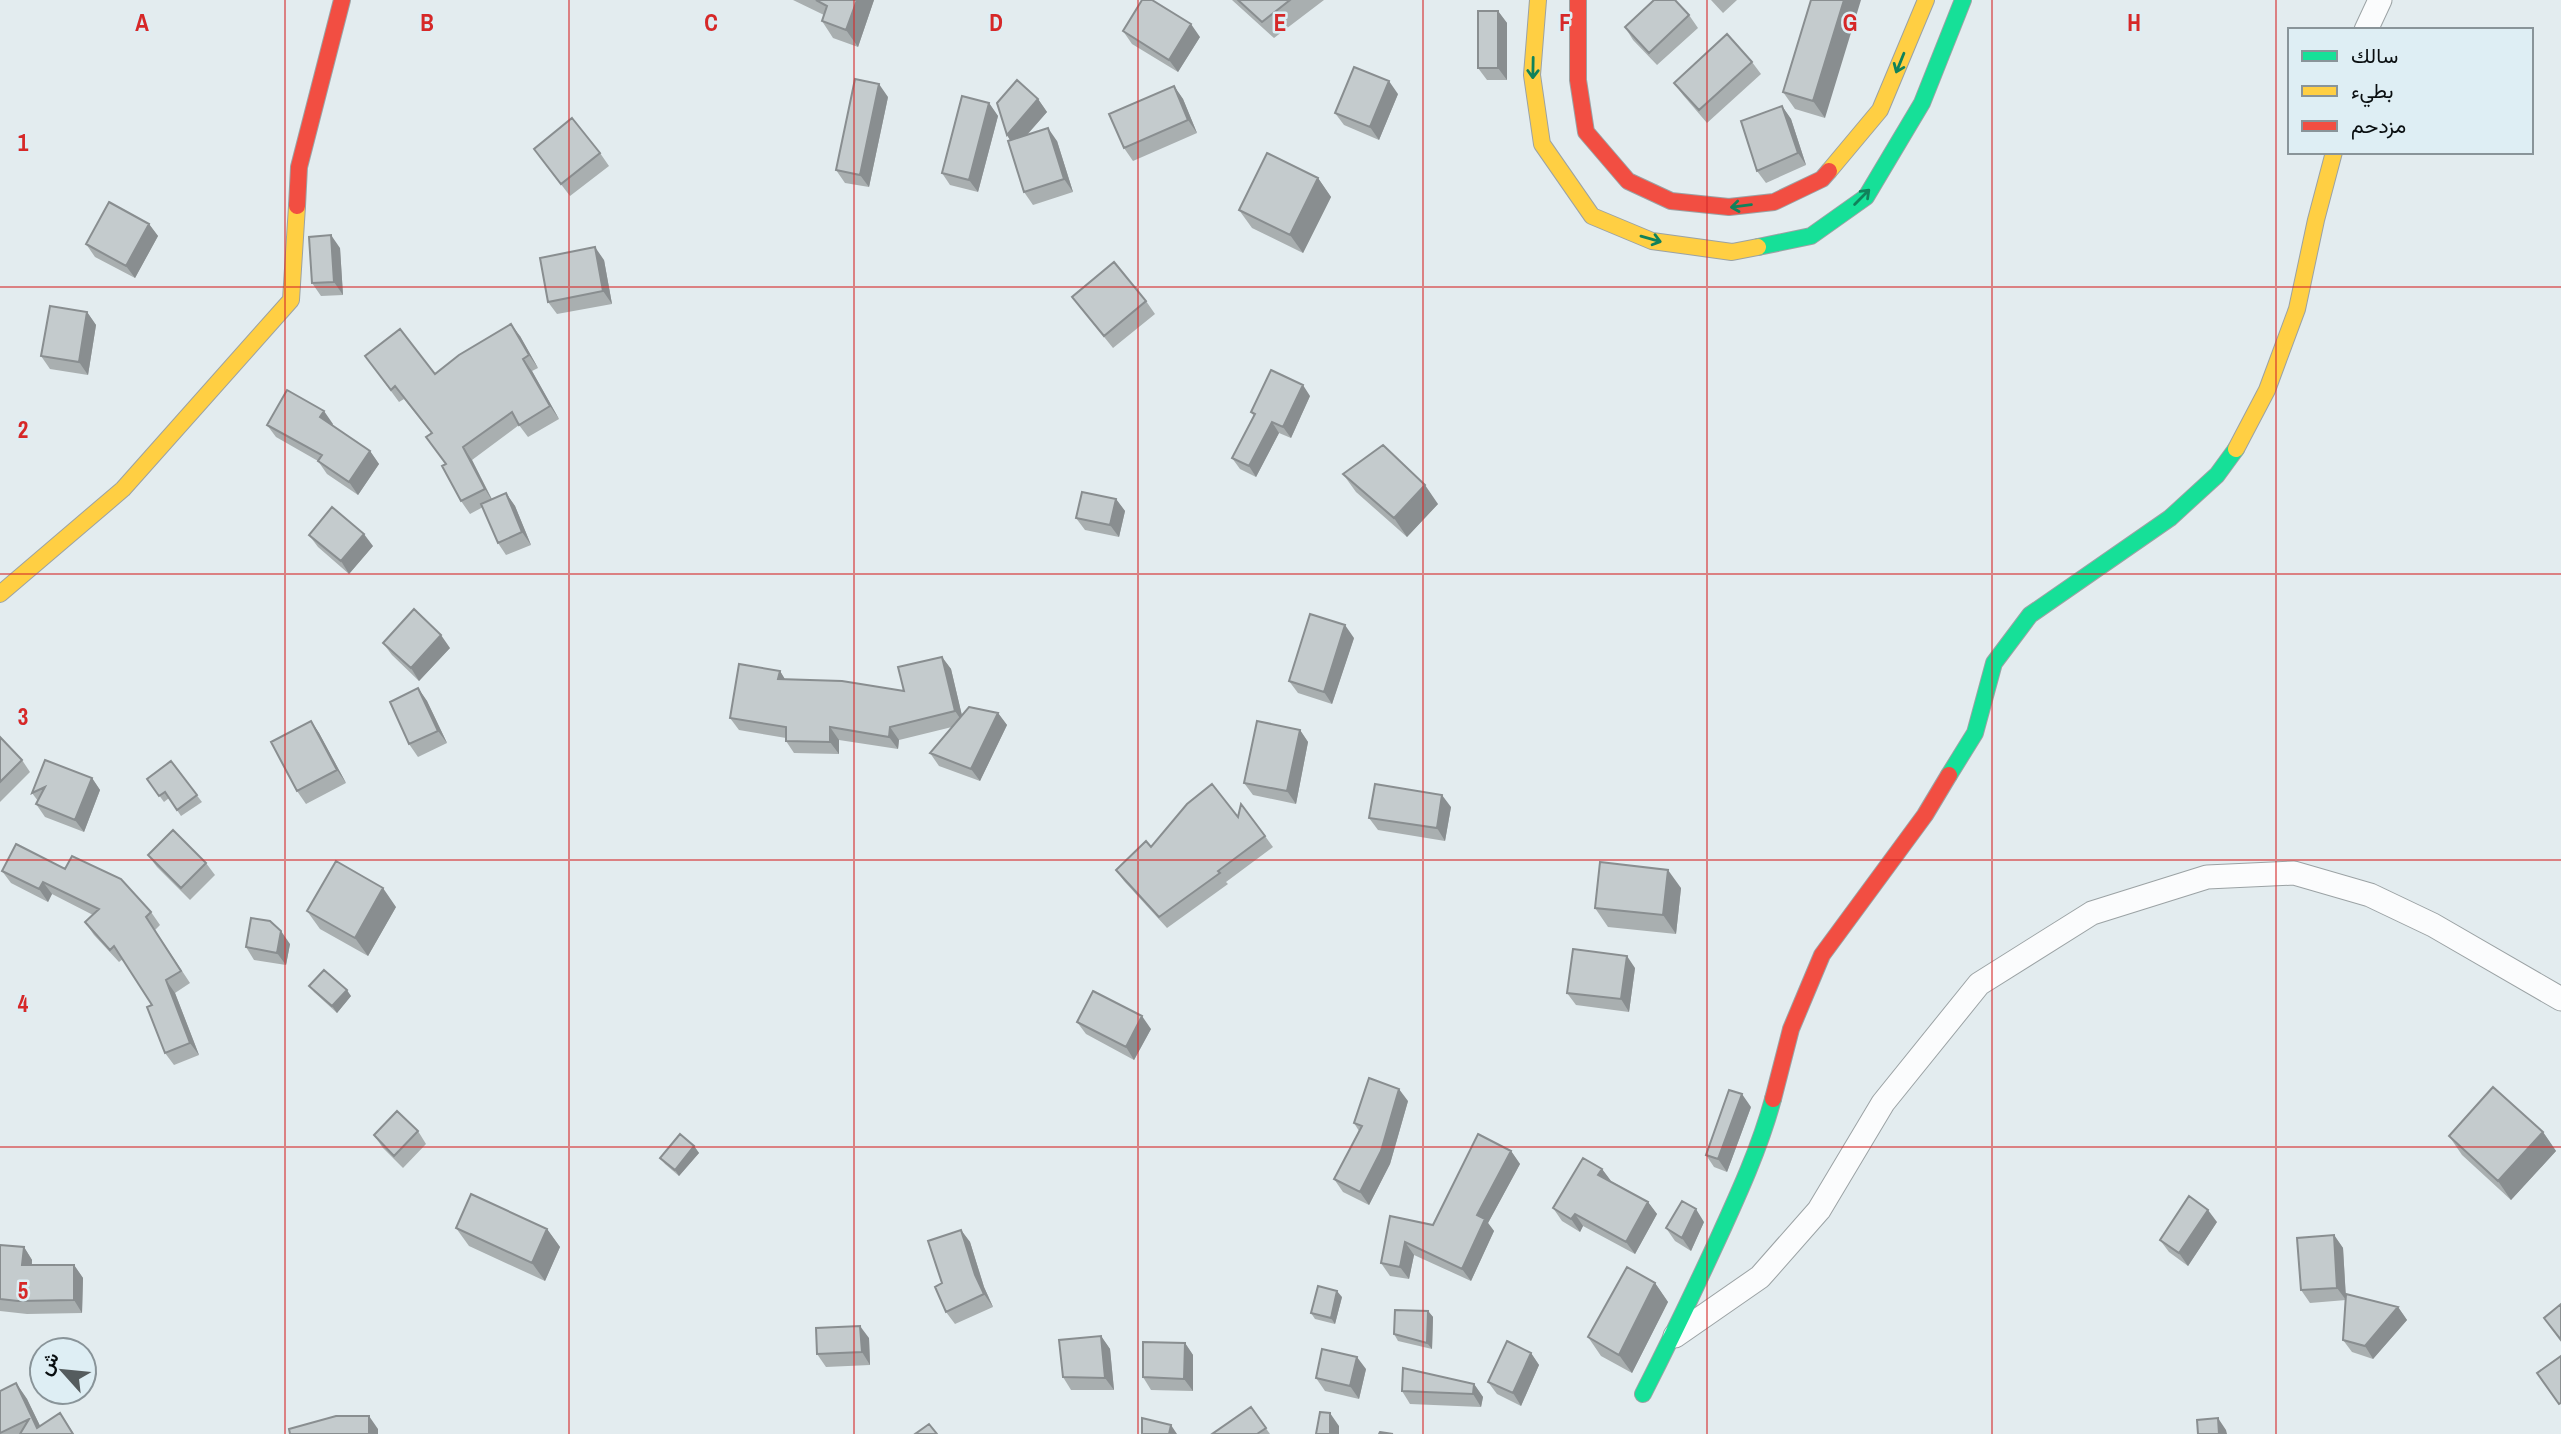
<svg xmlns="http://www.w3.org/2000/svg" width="2561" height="1434" viewBox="0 0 2561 1434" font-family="'Archivo Narrow',Vazirmatn,sans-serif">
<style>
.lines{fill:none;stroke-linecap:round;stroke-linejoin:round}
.street-casing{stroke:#9ba2a4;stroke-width:25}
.fast-casing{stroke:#9ba2a4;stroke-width:18}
.slow-casing{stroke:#9ba2a4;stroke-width:18}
.jam-casing{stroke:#9ba2a4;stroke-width:18}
.street{stroke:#fbfcfd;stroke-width:23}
.fast{stroke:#16e098;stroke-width:16}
.slow{stroke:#ffcf43;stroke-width:16}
.jam{stroke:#f24e42;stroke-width:16}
.wall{fill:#a9afb0}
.shaded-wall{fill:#898e90}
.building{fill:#c4cbcd;stroke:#898e90;stroke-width:2}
.oneway{stroke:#10825b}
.grid{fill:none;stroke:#d62828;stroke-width:2;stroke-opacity:0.55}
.grid-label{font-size:23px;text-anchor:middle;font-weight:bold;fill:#d62828;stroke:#deeef4;stroke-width:5;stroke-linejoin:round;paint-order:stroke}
</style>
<rect width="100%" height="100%" fill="#e3ecef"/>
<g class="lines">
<defs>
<path id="street" d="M 2366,30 L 2380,0
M 1675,1336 L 1760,1277 L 1819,1210 L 1883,1103 L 1979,984 L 2092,913 L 2207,877 L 2294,873 L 2370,895 L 2433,925 L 2561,999"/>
<path id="fast" d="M 1758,247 L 1811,236 L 1866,197 L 1922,103 L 1963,0
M 1949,775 L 1975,733 L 1994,663 L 2030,615 L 2170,518 L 2217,475 L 2236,449
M 1643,1394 C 1669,1343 1694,1291 1718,1239 C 1739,1193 1760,1147 1773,1099"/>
<path id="slow" d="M 1538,0 L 1532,75 L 1542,144 L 1592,216 L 1652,241 L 1732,252 L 1758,247
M 1829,171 L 1880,110 L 1926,0
M 2236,449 L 2267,390 L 2297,309 L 2316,220 L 2334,152
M 0,594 L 123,489 L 291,300 L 297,206"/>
<path id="jam" d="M 1578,0 L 1578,80 L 1586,132 L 1628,181 L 1671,201 L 1729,207 L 1774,202 L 1822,179 L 1829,171
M 297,206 L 299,167 L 342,0
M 1773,1099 L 1791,1029 L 1822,955 L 1925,815 L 1949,775"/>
</defs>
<use href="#street" class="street-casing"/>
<use href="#fast" class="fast-casing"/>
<use href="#slow" class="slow-casing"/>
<use href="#jam" class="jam-casing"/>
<use href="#street" class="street"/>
<use href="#fast" class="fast"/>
<use href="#slow" class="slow"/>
<use href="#jam" class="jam"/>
</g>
<path class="wall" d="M 793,0 L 874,0 L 858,47 L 833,38 L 822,21 L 824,15 Z
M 1232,0 L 1324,0 L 1274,38 Z
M 1711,0 L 1737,0 L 1723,13 Z
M 1811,0 L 1825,118 L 1795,109 L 1783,92 Z
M 1498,11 L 1507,23 L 1507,80 L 1487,80 L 1478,68 Z
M 1689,15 L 1698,28 L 1657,65 L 1633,40 L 1625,27 Z
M 1123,31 L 1200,37 L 1178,72 L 1132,44 Z
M 1752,62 L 1761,74 L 1707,123 L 1683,95 L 1674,83 Z
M 1174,86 L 1183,99 L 1197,133 L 1133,161 L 1124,148 Z
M 1398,94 L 1379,140 L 1344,125 L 1335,113 Z
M 888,97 L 869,187 L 845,183 L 836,170 Z
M 1038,99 L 1047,112 L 1027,135 L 1057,141 L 1073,192 L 1033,205 L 1024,192 L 1010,140 L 1007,135 Z
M 989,103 L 998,116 L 978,192 L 950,185 L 942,173 Z
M 1782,106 L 1791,119 L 1806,165 L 1766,183 L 1757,171 Z
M 534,149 L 600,153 L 609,166 L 570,196 Z
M 1318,178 L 1331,197 L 1303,253 L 1252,228 L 1239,210 Z
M 149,224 L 158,236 L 135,278 L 95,257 L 86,244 Z
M 340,248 L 343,295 L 321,296 L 312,283 Z
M 604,260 L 612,304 L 557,314 L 548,302 Z
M 1072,297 L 1146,301 L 1155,314 L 1113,348 Z
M 87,312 L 96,325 L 88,375 L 50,369 L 41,356 Z
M 520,336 L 538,368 L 532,371 L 559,419 L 528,437 L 519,425 L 472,460 L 492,499 L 506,493 L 515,506 L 531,545 L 506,555 L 498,543 L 483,507 L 470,514 L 461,501 L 431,433 L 404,399 L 399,402 L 365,356 L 435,374 Z
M 1310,396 L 1291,438 L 1279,433 L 1256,477 L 1240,469 L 1232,458 L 1254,416 L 1251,412 Z
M 333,424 L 332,425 L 370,451 L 379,464 L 358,495 L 327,474 L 318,461 L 276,437 L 267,425 Z
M 1343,474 L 1438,504 L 1407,537 L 1356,492 Z
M 1116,499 L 1125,511 L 1119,537 L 1085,530 L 1076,518 Z
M 309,535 L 373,546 L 349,574 L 318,547 Z
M 1354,638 L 1332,704 L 1298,693 L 1289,681 Z
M 383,643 L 450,648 L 419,681 L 392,655 Z
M 942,657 L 951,669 L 962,716 L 998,713 L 1007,725 L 980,781 L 939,766 L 930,753 L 952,727 L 899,740 L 898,749 L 839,740 L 839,754 L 794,753 L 786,741 L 786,738 L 739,730 L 730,718 L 780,671 L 785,680 L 904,691 Z
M 418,688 L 427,701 L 447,743 L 418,757 L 409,744 Z
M 311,721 L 319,733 L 346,783 L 306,804 L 297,791 Z
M 1300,730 L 1308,742 L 1296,804 L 1253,795 L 1244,783 Z
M 0,737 L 22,760 L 30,772 L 0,802 Z
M 45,760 L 92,778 L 100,790 L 84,832 L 45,817 L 36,804 L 38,801 L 32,793 Z
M 171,761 L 202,802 L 181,816 L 169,798 L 164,802 L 147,779 Z
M 1451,807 L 1445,841 L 1378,830 L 1369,818 Z
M 1238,817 L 1265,836 L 1273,847 L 1226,882 L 1228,884 L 1167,928 L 1124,881 L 1116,870 L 1151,847 Z
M 148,855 L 206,863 L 215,875 L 190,900 L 157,867 Z
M 2,871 L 151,912 L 160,925 L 155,930 L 190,983 L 175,993 L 199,1055 L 174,1065 L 165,1053 L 152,1005 L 123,959 L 119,962 L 94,935 L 85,922 L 93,915 L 52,894 L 48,902 L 11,883 Z
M 1681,888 L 1676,934 L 1608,927 L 1595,908 Z
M 396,907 L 368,956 L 320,929 L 307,911 Z
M 290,944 L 286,965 L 254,960 L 246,947 Z
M 1635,968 L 1629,1012 L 1576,1005 L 1567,993 Z
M 309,986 L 351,996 L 337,1013 L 314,992 Z
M 1077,1022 L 1151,1029 L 1134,1060 L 1086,1034 Z
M 1408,1101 L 1390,1164 L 1369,1205 L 1343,1192 L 1334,1179 L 1359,1131 L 1354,1123 Z
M 1751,1107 L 1727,1172 L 1714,1167 L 1706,1155 Z
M 418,1131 L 426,1144 L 403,1168 L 383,1148 L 374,1135 Z
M 2543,1132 L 2556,1151 L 2511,1200 L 2462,1155 L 2449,1136 Z
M 694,1146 L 699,1153 L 679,1176 L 665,1164 L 660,1158 Z
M 1511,1151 L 1520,1164 L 1488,1223 L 1494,1231 L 1471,1281 L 1414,1255 L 1409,1279 L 1390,1276 L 1381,1263 L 1390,1216 L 1433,1225 Z
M 1602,1169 L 1611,1181 L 1648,1202 L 1657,1214 L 1635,1254 L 1583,1226 L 1580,1232 L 1562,1221 L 1553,1208 Z
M 1704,1222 L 1691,1251 L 1675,1241 L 1666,1228 Z
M 2217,1222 L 2188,1266 L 2169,1252 L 2160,1240 Z
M 456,1228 L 547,1229 L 560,1247 L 545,1281 L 469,1246 Z
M 961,1230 L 970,1242 L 984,1287 L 993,1307 L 955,1324 L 946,1312 L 942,1283 Z
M 2334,1235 L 2343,1248 L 2346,1298 L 2398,1307 L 2407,1320 L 2373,1359 L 2352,1352 L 2343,1340 L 2346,1300 L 2310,1303 L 2301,1290 Z
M 0,1245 L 24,1247 L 32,1260 L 32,1265 L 74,1265 L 83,1278 L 82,1313 L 27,1314 L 0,1311 Z
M 1655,1283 L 1668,1302 L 1632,1373 L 1601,1356 L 1588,1337 Z
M 1342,1297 L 1335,1324 L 1315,1319 L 1311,1313 Z
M 1428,1311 L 1433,1317 L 1432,1349 L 1398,1341 L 1394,1334 Z
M 1101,1336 L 1110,1349 L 1114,1390 L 1071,1390 L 1063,1377 Z
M 869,1338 L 870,1365 L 826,1367 L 817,1354 Z
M 1185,1343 L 1193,1355 L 1193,1391 L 1151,1390 L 1143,1377 Z
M 1531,1353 L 1539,1365 L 1521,1406 L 1497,1394 L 1488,1382 Z
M 1366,1369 L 1359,1399 L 1325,1391 L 1316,1378 Z
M 16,1383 L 27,1399 L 40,1426 L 60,1413 L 74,1434 L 0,1434 L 0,1391 Z
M 1474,1384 L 1483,1397 L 1481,1407 L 1410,1404 L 1402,1391 Z
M 1251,1407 L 1270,1434 L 1212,1434 Z"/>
<path class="shaded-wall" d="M 857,0 L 874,0 L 858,47 L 846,30 Z
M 1844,0 L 1861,0 L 1825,118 L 1813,101 Z
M 1498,11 L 1507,23 L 1507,80 L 1498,68 Z
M 1191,24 L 1200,37 L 1178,72 L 1169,60 Z
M 1389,81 L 1398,94 L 1379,140 L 1370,127 Z
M 879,84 L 888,97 L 869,187 L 860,175 Z
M 1174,86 L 1183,99 L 1197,133 L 1188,120 Z
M 1038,99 L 1047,112 L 1015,148 L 1007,135 Z
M 989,103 L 998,116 L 978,192 L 969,180 Z
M 1782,106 L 1791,119 L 1806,165 L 1798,153 Z
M 1048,128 L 1057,141 L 1073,192 L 1064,179 Z
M 1318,178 L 1331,197 L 1303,253 L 1290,235 Z
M 149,224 L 158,236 L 135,278 L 126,266 Z
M 331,235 L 340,248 L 343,295 L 334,282 Z
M 595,247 L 604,260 L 612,304 L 603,291 Z
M 87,312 L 96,325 L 88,375 L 79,362 Z
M 511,324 L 520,336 L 538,368 L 529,355 Z
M 523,359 L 532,371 L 559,419 L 550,406 Z
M 1303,385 L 1310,396 L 1291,438 L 1283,427 Z
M 324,411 L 333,424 L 329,430 L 320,417 Z
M 1272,422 L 1279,433 L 1256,477 L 1249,466 Z
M 463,447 L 472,460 L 493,502 L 485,489 Z
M 370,451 L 379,464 L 358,495 L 349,482 Z
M 1425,485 L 1438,504 L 1407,537 L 1394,518 Z
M 506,493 L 515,506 L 531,545 L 522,532 Z
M 1116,499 L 1125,511 L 1119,537 L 1110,525 Z
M 364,534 L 373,546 L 349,574 L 341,561 Z
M 1345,625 L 1354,638 L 1332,704 L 1324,692 Z
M 441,635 L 450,648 L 419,681 L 411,668 Z
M 942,657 L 951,669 L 964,724 L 955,711 Z
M 780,671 L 788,684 L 778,679 Z
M 418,688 L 427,701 L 447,743 L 438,731 Z
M 998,713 L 1007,725 L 980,781 L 971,769 Z
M 311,721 L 319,733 L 346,783 L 337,770 Z
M 830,727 L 839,740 L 839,754 L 830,742 Z
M 890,727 L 899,740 L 898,749 L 889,737 Z
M 1300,730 L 1308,742 L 1296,804 L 1287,791 Z
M 92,778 L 100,790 L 84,832 L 75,820 Z
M 1442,795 L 1451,807 L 1445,841 L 1437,828 Z
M 1668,870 L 1681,888 L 1676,934 L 1663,915 Z
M 43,882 L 52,894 L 48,902 L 39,889 Z
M 383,888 L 396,907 L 368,956 L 355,938 Z
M 281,931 L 290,944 L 286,965 L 277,953 Z
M 1627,956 L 1635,968 L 1629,1012 L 1621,999 Z
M 166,980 L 175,993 L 199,1055 L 190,1043 Z
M 347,990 L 351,996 L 337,1013 L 332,1006 Z
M 1142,1016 L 1151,1029 L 1134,1060 L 1126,1047 Z
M 1399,1089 L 1408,1101 L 1390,1164 L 1369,1205 L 1360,1192 Z
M 1742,1094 L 1751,1107 L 1727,1172 L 1718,1159 Z
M 2543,1132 L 2556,1151 L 2511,1200 L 2498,1181 Z
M 694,1146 L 699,1153 L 679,1176 L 675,1170 Z
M 1511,1151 L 1520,1164 L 1488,1223 L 1494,1231 L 1471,1281 L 1462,1269 L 1477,1215 Z
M 1602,1169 L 1611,1181 L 1598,1175 Z
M 1648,1202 L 1657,1214 L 1635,1254 L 1626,1242 Z
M 1696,1209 L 1704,1222 L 1691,1251 L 1682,1238 Z
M 2208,1210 L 2217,1222 L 2188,1266 L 2179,1253 Z
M 1575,1214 L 1583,1226 L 1580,1232 L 1571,1219 Z
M 547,1229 L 560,1247 L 545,1281 L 532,1263 Z
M 961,1230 L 970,1242 L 984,1287 L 993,1307 L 984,1294 L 975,1275 Z
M 2334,1235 L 2343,1248 L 2346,1300 L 2337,1288 Z
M 1405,1242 L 1414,1255 L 1409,1279 L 1400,1267 Z
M 24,1247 L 32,1260 L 31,1277 L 22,1265 Z
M 74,1265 L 83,1278 L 82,1313 L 74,1300 Z
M 1655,1283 L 1668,1302 L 1632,1373 L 1619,1355 Z
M 1337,1291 L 1342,1297 L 1335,1324 L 1331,1318 Z
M 2398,1307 L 2407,1320 L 2373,1359 L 2365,1346 Z
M 1428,1311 L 1433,1317 L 1432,1349 L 1427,1343 Z
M 860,1326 L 869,1338 L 870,1365 L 862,1352 Z
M 1101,1336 L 1110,1349 L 1114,1390 L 1105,1378 Z
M 1185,1343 L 1193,1355 L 1193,1391 L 1184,1379 Z
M 1531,1353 L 1539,1365 L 1521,1406 L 1513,1393 Z
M 1357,1357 L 1366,1369 L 1359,1399 L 1350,1386 Z
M 16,1383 L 27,1399 L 44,1434 L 37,1428 Z
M 1474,1384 L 1483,1397 L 1481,1407 L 1473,1394 Z
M 1330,1413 L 1339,1426 L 1339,1434 L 1330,1434 Z
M 369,1416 L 378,1429 L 378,1434 L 369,1434 Z
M 2218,1418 L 2226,1430 L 2227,1434 L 2219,1434 Z
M 1171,1425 L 1177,1434 L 1169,1434 Z"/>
<path class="building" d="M 816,0 L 857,0 L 846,30 L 822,21 L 827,6 Z
M 1142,0 L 1152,0 L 1191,24 L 1169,60 L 1123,31 Z
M 1238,0 L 1290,0 L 1262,22 Z
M 1654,0 L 1675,0 L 1689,15 L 1649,53 L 1625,27 Z
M 1811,0 L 1844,0 L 1813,101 L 1783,92 Z
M 1478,11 L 1498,11 L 1498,68 L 1478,68 Z
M 1727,34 L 1752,62 L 1699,110 L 1674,83 Z
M 1354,67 L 1389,81 L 1370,127 L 1335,113 Z
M 855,79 L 879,84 L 860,175 L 836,170 Z
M 1017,80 L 1038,99 L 1007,135 L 997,103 Z
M 1174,86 L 1188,120 L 1124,148 L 1109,114 Z
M 962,96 L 989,103 L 969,180 L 942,173 Z
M 1782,106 L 1798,153 L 1757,171 L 1741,121 Z
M 572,118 L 600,153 L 561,184 L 534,149 Z
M 1048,128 L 1064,179 L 1024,192 L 1008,141 Z
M 1267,153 L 1318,178 L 1290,235 L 1239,210 Z
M 109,202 L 149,224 L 126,266 L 86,244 Z
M 331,235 L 334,282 L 312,283 L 309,237 Z
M 595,247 L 603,291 L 548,302 L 540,258 Z
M 1114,262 L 1146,301 L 1104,336 L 1072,297 Z
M 50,306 L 87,312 L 79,362 L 41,356 Z
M 511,324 L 529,355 L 523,359 L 550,406 L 519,425 L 512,412 L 463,447 L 485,489 L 461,501 L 442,466 L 446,464 L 426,437 L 432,433 L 395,386 L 391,390 L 365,356 L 400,329 L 435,374 L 459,355 Z
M 1271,370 L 1303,385 L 1283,427 L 1272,422 L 1249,466 L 1232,458 L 1255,414 L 1251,412 Z
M 287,390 L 324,411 L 320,417 L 370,451 L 349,482 L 318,461 L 322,455 L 267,425 Z
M 1383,445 L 1425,485 L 1394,518 L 1343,474 Z
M 1082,492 L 1116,499 L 1110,525 L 1076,518 Z
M 506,493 L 522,532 L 498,543 L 481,504 Z
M 332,507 L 364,534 L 341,561 L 309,535 Z
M 414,609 L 441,635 L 411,668 L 383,643 Z
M 1310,614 L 1345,625 L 1324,692 L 1289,681 Z
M 942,657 L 955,711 L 890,727 L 889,737 L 830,727 L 830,742 L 786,741 L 786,727 L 730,718 L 739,664 L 780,671 L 778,679 L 842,681 L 904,691 L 898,667 Z
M 418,688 L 438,731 L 409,744 L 390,702 Z
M 969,707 L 998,713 L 971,769 L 930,753 Z
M 311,721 L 337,770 L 297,791 L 271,742 Z
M 1257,721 L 1300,730 L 1287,791 L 1244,783 Z
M 0,737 L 22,760 L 0,782 Z
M 45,760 L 92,778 L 75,820 L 36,804 L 45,787 L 32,793 Z
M 171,761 L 197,795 L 177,810 L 165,792 L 159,796 L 147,779 Z
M 1212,784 L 1238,817 L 1241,804 L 1265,836 L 1218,871 L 1220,873 L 1159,917 L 1116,870 L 1146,841 L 1151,847 L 1187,804 Z
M 1375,784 L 1442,795 L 1437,828 L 1369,818 Z
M 173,830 L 206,863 L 181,888 L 148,855 Z
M 16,844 L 65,869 L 72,856 L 121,879 L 151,912 L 146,917 L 181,971 L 166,980 L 190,1043 L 165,1053 L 147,1007 L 152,1005 L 114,946 L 110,950 L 85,922 L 99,909 L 43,882 L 39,889 L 2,871 Z
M 336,861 L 383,888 L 355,938 L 307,911 Z
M 1600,862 L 1668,870 L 1663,915 L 1595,908 Z
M 251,918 L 270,921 L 281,931 L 277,953 L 246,947 Z
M 1573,949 L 1627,956 L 1621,999 L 1567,993 Z
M 324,970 L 347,990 L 332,1006 L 309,986 Z
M 1093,991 L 1142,1016 L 1126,1047 L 1077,1022 Z
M 1369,1078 L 1399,1089 L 1381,1151 L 1360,1192 L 1334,1179 L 1362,1126 L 1354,1123 Z
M 2493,1087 L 2543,1132 L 2498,1181 L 2449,1136 Z
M 1729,1090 L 1742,1094 L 1718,1159 L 1706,1155 Z
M 397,1111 L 418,1131 L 394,1156 L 374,1135 Z
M 680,1134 L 694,1146 L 675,1170 L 660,1158 Z
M 1478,1134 L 1511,1151 L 1477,1215 L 1485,1219 L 1462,1269 L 1405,1242 L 1400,1267 L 1381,1263 L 1390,1216 L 1433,1225 Z
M 1583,1158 L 1602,1169 L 1598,1175 L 1648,1202 L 1626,1242 L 1575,1214 L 1571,1219 L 1553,1208 Z
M 471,1194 L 547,1229 L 532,1263 L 456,1228 Z
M 2189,1196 L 2208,1210 L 2179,1253 L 2160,1240 Z
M 1682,1201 L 1696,1209 L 1682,1238 L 1666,1228 Z
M 961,1230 L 975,1275 L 984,1294 L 946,1312 L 935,1287 L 942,1283 L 928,1241 Z
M 2334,1235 L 2337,1288 L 2301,1290 L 2297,1238 Z
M 0,1245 L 24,1247 L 22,1265 L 74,1265 L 74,1300 L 18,1301 L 0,1299 Z
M 1627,1267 L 1655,1283 L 1619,1355 L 1588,1337 Z
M 1318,1286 L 1337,1291 L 1331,1318 L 1311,1313 Z
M 2346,1294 L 2398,1307 L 2365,1346 L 2343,1340 Z
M 2561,1304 L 2561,1340 L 2544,1318 Z
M 1395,1310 L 1428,1311 L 1427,1343 L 1394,1334 Z
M 860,1326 L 862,1352 L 817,1354 L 816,1328 Z
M 1101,1336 L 1105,1378 L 1063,1377 L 1059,1340 Z
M 1507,1341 L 1531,1353 L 1513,1393 L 1488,1382 Z
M 1143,1342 L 1185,1343 L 1184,1379 L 1143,1377 Z
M 1322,1349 L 1357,1357 L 1350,1386 L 1316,1378 Z
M 2561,1356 L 2561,1403 L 2559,1404 L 2537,1373 Z
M 1403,1368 L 1474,1384 L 1473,1394 L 1402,1391 Z
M 16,1383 L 37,1428 L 60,1413 L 73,1434 L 20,1434 L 29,1419 L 0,1433 L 0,1391 Z
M 1251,1407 L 1266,1428 L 1257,1434 L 1212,1434 Z
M 1320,1412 L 1330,1413 L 1330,1434 L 1316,1434 Z
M 336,1416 L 369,1416 L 369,1434 L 290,1434 L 289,1429 Z
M 1142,1418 L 1171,1425 L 1169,1434 L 1142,1434 Z
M 2218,1418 L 2219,1434 L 2198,1434 L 2197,1420 Z
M 929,1424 L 937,1434 L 915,1434 Z
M 1380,1432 L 1393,1434 L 1379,1434 Z"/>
<defs><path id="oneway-shaft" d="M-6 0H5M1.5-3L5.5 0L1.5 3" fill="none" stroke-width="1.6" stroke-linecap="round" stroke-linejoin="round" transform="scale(1.75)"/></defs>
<g class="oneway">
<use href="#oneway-shaft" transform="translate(1900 63) rotate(112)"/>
<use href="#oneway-shaft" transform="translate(1533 68) rotate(91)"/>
<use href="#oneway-shaft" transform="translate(1862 197) rotate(-45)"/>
<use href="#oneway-shaft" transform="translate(1741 206) rotate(173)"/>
<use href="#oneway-shaft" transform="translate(1651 239) rotate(16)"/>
</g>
<path class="grid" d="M 285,0 L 285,1434M 569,0 L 569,1434M 854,0 L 854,1434M 1138,0 L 1138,1434M 1423,0 L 1423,1434M 1707,0 L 1707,1434M 1992,0 L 1992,1434M 2276,0 L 2276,1434M 0,287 L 2561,287M 0,574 L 2561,574M 0,860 L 2561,860M 0,1147 L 2561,1147"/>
<g class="grid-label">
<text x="142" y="31">A</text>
<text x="427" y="31">B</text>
<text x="711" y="31">C</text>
<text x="996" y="31">D</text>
<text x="1280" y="31">E</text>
<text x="1565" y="31">F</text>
<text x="1850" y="31">G</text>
<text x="2134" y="31">H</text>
<text x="23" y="151">1</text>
<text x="23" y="438">2</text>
<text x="23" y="725">3</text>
<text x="23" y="1012">4</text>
<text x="23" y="1299">5</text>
</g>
<rect x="2288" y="28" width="245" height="126" fill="#deeef4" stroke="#899499" stroke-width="2"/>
<rect x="2302" y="51" width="35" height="10" fill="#16e098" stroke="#899499" stroke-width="2"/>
<text x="2351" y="63" font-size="21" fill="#090e10">سالك</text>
<rect x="2302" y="86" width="35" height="10" fill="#ffcf43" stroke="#899499" stroke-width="2"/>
<text x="2351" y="98" font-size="21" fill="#090e10">بطيء</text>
<rect x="2302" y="121" width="35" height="10" fill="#f24e42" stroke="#899499" stroke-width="2"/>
<text x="2351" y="133" font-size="21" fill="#090e10">مزدحم</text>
<g transform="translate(63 1371) rotate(297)"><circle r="33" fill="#deeef4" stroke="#899499" stroke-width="2"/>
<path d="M0-5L12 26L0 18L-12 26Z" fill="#555c5e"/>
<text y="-10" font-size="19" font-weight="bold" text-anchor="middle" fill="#090e10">ش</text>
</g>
</svg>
